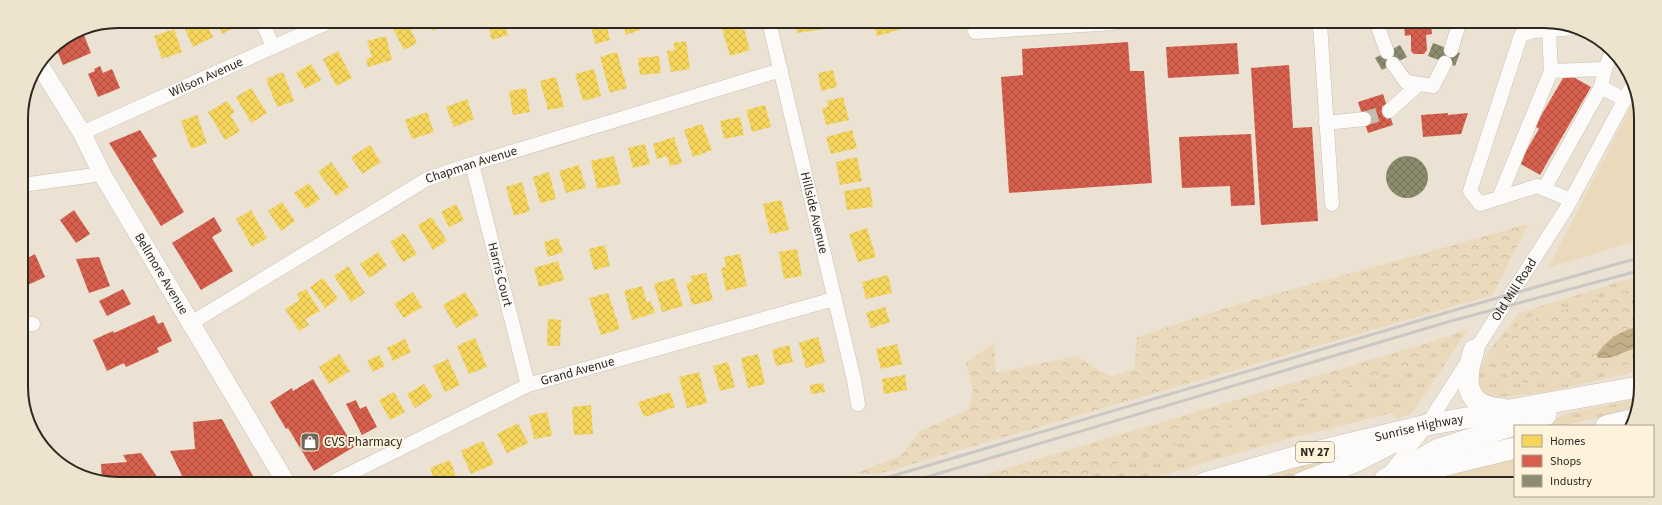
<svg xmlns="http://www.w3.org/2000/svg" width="1662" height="505" viewBox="0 0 1662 505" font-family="'Source Sans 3',sans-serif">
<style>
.grass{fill:url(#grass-tufts)}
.forest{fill:url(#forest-crowns)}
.green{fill:#ead9bb}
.water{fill:url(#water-waves)}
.homes{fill:url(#homes-cross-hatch)}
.shops{fill:url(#shops-cross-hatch)}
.industry{fill:url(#industry-cross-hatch)}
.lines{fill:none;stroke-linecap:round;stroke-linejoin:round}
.minor-tunnel{stroke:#c5bdaf;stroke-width:14;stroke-dasharray:14 7;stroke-linecap:butt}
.minor-casing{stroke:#c7c0b5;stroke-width:15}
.major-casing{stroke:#c7c0b5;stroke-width:19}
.highway-casing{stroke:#c7c0b5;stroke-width:22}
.minor{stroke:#fcfbf9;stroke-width:14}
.major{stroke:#fcfbf9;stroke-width:18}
.highway{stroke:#fcfbf9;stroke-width:21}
.rail{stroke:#cbc8c4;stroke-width:3}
.labels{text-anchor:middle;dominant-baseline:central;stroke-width:4;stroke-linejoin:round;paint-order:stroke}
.shield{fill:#fff3de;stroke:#6c6457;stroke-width:1}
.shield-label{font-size:12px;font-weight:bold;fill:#2d271d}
.street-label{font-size:13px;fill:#2d271d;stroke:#fff3de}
.poi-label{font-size:13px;fill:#2d271d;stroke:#fff3de;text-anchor:start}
.rim{fill:none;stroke:#2d271d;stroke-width:2}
</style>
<defs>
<pattern id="grass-tufts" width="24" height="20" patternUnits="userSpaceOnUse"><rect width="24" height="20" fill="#ead9bb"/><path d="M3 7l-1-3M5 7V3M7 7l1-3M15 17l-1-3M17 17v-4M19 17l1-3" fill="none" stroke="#c9baa0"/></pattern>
<pattern id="forest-crowns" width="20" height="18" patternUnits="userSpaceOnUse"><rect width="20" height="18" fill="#ead9bb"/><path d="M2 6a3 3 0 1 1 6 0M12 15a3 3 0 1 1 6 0" fill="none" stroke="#c9baa0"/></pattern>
<pattern id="water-waves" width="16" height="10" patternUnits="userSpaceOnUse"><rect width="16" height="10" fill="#c4ae88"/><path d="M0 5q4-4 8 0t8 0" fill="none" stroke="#a08e6f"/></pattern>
<pattern id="homes-cross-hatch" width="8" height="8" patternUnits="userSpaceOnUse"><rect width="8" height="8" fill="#f6d55c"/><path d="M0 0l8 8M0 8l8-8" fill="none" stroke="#d3b750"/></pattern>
<pattern id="shops-cross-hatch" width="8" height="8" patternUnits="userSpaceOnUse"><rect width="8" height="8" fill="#d6604d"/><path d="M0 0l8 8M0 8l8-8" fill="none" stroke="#ae4f3f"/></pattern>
<pattern id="industry-cross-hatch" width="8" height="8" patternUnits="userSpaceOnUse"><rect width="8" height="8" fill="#8c8c6e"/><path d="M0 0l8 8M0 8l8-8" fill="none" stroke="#73725a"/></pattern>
</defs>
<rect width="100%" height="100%" fill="#ebe2d4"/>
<path class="grass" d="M 1638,276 L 1638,371 L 1546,392 L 1500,397 L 1487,395 L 1480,389 L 1478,374 L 1486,355 L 1519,313 Z
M 1469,328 L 1413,412 L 1397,419 L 1392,413 L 1283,440 L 1136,483 L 1077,483 L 1095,471 L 1426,360 L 1450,336 Z
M 1633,400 L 1634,409 L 1562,426 L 1529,426 L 1577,411 Z
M 1346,454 L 1348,460 L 1284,483 L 1238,483 Z"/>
<path class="forest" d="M 1529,224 L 1492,295 L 874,475 L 855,473 L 901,456 L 920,431 L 968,410 L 973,391 L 966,363 L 994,343 L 996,373 L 1077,356 L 1096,369 L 1112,376 L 1134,369 L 1137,337 L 1239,304 Z
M 1638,287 L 1638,326 L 1618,333 L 1626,351 L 1638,347 L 1638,362 L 1629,365 L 1534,383 L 1515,382 L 1494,364 L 1518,324 Z
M 1450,336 L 1426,360 L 1095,471 L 1077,483 L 957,483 Z"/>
<path class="green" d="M 1637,95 L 1639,99 L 1639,240 L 1548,268 Z
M 1515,458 L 1515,484 L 1411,484 Z"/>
<path class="water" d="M 1638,326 L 1638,347 L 1609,358 L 1598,358 L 1597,354 C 1610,337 1618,333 1638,326 Z"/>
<path class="homes" d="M 191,21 L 205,21 L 213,37 L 193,47 L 183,25 Z
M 216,21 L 234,21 L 236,27 L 222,34 Z
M 403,22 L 407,22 L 417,43 L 404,50 L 392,27 Z
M 428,22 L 451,22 L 432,31 Z
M 491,22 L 504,22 L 508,35 L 492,40 L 488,23 Z
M 600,22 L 606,22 L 610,40 L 595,44 L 591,24 Z
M 622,22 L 637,22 L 640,30 L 626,35 Z
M 720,22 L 738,22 L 741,30 L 744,29 L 750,50 L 730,56 Z
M 796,23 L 823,23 L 824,29 L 797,33 Z
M 873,23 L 915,23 L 916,25 L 877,36 Z
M 174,29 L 182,52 L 162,59 L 154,36 Z
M 386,36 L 392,60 L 368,67 L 366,59 L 372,57 L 367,41 Z
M 686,41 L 690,69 L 671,72 L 667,51 L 675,50 L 673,43 Z
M 338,51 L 352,78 L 336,86 L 323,59 Z
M 617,52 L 627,88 L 610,93 L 600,57 Z
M 659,56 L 661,73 L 640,75 L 638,58 Z
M 311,64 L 321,80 L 305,89 L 296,73 Z
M 594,69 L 601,96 L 583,101 L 575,74 Z
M 833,70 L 837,87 L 821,91 L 818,73 Z
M 283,72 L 294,101 L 277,107 L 266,79 Z
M 556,77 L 564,107 L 548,110 L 540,81 Z
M 251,88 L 267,113 L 251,123 L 236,97 Z
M 526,88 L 530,112 L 513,115 L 509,91 Z
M 843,97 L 849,120 L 826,125 L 822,108 L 828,107 L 827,101 Z
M 467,99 L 474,119 L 454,127 L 446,107 Z
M 227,101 L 235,112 L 230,115 L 240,131 L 225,140 L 208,112 Z
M 765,105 L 771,127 L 752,132 L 746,110 Z
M 427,112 L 434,132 L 412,139 L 405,120 Z
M 197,115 L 207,143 L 191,149 L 181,121 Z
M 740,117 L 744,135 L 724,139 L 720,121 Z
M 702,124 L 712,150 L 693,157 L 684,130 Z
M 852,130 L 857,148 L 831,154 L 826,137 Z
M 674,137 L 682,163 L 670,166 L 667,156 L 657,159 L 653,144 Z
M 645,144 L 650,164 L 633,168 L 628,148 Z
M 370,145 L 381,162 L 362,174 L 351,157 Z
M 614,156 L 621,184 L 597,189 L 591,161 Z
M 857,157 L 862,181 L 840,185 L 836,162 Z
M 331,162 L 349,187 L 336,196 L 318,172 Z
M 579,165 L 586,188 L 566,193 L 559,171 Z
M 549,172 L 556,199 L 540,203 L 533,177 Z
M 522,182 L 530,211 L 514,216 L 506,187 Z
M 309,183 L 320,199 L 306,209 L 294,193 Z
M 870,187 L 873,207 L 847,210 L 844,191 Z
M 781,200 L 789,230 L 770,234 L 763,204 Z
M 282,202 L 295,221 L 281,231 L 268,211 Z
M 456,204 L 464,220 L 449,227 L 441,212 Z
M 251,210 L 267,238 L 252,247 L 236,219 Z
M 432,217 L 447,241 L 433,250 L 418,225 Z
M 867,228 L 876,257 L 858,262 L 849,234 Z
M 404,233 L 417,254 L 403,262 L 390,242 Z
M 558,238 L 563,252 L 548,257 L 544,242 Z
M 605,245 L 610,266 L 594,270 L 589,249 Z
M 797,249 L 802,276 L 784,279 L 779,252 Z
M 378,252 L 387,266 L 369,278 L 360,264 Z
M 740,254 L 747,286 L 726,291 L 721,268 L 726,267 L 724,257 Z
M 558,261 L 564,280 L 539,287 L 534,268 Z
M 348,266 L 365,293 L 351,302 L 334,276 Z
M 706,273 L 713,300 L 692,305 L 686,283 L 692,282 L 691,276 Z
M 888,275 L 892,293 L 866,299 L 862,282 Z
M 323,278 L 338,299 L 325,308 L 310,287 Z
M 674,278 L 683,306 L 662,312 L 654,284 Z
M 642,286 L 647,303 L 651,301 L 655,313 L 632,320 L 624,291 Z
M 306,289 L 320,311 L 305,319 L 309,325 L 299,331 L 285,309 L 300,300 L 297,294 Z
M 413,292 L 422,307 L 404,318 L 394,304 Z
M 465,292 L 479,315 L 456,328 L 443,305 Z
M 608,293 L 620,329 L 601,335 L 589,298 Z
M 885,307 L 890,322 L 871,328 L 866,313 Z
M 548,319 L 561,320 L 560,346 L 547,346 Z
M 818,337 L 825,362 L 806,368 L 799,343 Z
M 475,338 L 487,367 L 469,374 L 457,346 Z
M 405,339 L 411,352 L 393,361 L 387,348 Z
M 897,344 L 902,364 L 881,369 L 876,349 Z
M 789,345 L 793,362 L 776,366 L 772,350 Z
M 339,354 L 350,371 L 329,384 L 319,367 Z
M 758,354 L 765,384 L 748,388 L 741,358 Z
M 379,355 L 385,366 L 373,372 L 367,361 Z
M 448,359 L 460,385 L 445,392 L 433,366 Z
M 728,362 L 735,387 L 720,391 L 713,366 Z
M 699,372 L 707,403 L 687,408 L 679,377 Z
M 905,375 L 907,390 L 884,394 L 882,379 Z
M 823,383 L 825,392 L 811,394 L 810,385 Z
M 424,384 L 433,397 L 415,408 L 407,394 Z
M 394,392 L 405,412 L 390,420 L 379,400 Z
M 670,392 L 675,407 L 644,417 L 638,402 Z
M 591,405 L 593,434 L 574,435 L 572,407 Z
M 547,412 L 552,436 L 534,439 L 529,416 Z
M 518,423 L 528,443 L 507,453 L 497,434 Z
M 483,441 L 494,464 L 471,474 L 461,451 Z
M 450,460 L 458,482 L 435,481 L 430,468 Z"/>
<path class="shops" d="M 1431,24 L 1432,34 L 1426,35 L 1427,50 L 1424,54 L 1414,54 L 1411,51 L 1411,35 L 1405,36 L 1404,26 Z
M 82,30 L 91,53 L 63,65 L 55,46 L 71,35 Z
M 1128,42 L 1130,71 L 1144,71 L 1152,183 L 1009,193 L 1001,77 L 1023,75 L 1022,49 Z
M 1237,43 L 1239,74 L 1168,78 L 1166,47 Z
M 1289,65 L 1293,128 L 1312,127 L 1318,221 L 1261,225 L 1251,68 Z
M 100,66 L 103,73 L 112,69 L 120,88 L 98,97 L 88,74 L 95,71 L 94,69 Z
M 1566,73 L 1591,87 L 1540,175 L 1519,163 L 1539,129 L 1535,126 Z
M 1383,94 L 1393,125 L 1368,133 L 1358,102 Z
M 1448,113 L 1448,115 L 1468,113 L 1461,134 L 1423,137 L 1421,115 Z
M 21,118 L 26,148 L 21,149 Z
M 140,130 L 157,156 L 152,159 L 184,212 L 161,226 L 109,143 Z
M 1251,134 L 1255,205 L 1231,206 L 1230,186 L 1182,188 L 1179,137 Z
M 22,205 L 26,205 L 26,227 L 22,227 Z
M 74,210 L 90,234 L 76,243 L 60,220 Z
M 214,217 L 222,231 L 212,237 L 233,271 L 201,290 L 172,243 Z
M 35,254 L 45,277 L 28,285 L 22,271 L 22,261 Z
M 99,257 L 110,286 L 89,293 L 76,259 Z
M 123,289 L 131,304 L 107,316 L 99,301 Z
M 154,315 L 158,324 L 163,322 L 172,341 L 157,348 L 159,352 L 126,367 L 124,363 L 107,371 L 93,340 L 113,331 L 114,333 Z
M 313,379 L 354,447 L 314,471 L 288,428 L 286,429 L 270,402 L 292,388 L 293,391 Z
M 356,400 L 360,409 L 366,406 L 377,427 L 362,435 L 346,404 Z
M 222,419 L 253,476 L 254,481 L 198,481 L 198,478 L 184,480 L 170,451 L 195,449 L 193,422 Z
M 141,453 L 160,481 L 102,481 L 101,464 L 127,462 L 123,455 Z"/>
<path class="industry" d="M 1433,43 L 1460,53 L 1455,66 L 1428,56 Z
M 1400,45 L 1407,57 L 1382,70 L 1375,58 Z
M1386 177a21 21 0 1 1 42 0a21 21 0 1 1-42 0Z"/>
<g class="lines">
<path class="minor-tunnel" d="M 1364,119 L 1389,111"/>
<defs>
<g id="minor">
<path d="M 262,21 L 273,47"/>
<path id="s1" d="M 769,22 L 854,380 L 858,404"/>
<path d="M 1320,24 L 1332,204"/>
<path d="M 1377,24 L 1387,52"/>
<path d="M 1549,30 L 1551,71"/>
<path d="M 975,32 L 1114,23"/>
<path d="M 1451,50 L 1459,24"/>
<path d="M 1393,64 L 1406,82 L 1433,86 L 1445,63"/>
<path d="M 1601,87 L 1625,100"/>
<path d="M 1389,111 L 1419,84"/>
<path d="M 1326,123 L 1364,119"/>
<path id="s2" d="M 82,133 L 331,21"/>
<path id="s3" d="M 472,164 L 528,385"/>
<path d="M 22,185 L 102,174"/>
<path d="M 1544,189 L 1601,87 L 1605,69"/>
<path d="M 1499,198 L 1551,71 L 1605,69 L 1613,50"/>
<path d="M 1571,200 L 1537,186 L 1480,204 L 1470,191 L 1521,35 L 1533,31 L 1576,28"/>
<path id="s4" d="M 191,323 L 427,179 L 472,164 L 781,70"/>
<path d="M 22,325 L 33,324"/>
<path id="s5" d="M 1389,474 L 1427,425 L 1566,209 L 1632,86"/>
<path id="s6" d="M 335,481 L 528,385 L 834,299"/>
</g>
<g id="major">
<path id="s7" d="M 39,64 L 82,133 L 102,174 L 285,481"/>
</g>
<g id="highway">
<path d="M 1474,350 C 1464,380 1463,407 1503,409"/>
<path d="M 1606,426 L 1635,419"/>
<path d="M 1409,474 L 1515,448"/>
<path d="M 1384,480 L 1439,449 L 1546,415"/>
<path id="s8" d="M 1204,483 L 1294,457 L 1427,425 L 1638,387"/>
<path d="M 1301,483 L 1357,461 L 1398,440"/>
</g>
</defs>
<use href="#minor" class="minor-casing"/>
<use href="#major" class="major-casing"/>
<use href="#highway" class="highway-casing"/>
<use href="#minor" class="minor"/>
<use href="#major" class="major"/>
<use href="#highway" class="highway"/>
<path class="rail" d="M 872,482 L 1455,310 L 1638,258
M 910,482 L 1451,321 L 1638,271"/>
</g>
<defs>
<symbol id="shop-square" viewBox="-11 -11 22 22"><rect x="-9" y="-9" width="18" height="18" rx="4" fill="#70685d" stroke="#fff3de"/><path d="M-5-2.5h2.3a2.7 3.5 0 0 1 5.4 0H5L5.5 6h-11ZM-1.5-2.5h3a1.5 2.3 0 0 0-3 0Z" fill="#fff"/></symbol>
</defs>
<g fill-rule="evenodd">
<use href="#shop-square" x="299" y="431" width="22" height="22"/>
</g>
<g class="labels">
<rect class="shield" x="1296" y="442" width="38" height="20" rx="3"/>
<g class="shield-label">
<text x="1315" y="452">NY 27</text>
</g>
<g class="street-label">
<text stroke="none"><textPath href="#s2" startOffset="136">Wilson Avenue</textPath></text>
<text stroke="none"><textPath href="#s4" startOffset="323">Chapman Avenue</textPath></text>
<text stroke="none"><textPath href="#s1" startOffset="196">Hillside Avenue</textPath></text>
<text stroke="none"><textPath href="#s7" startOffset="243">Bellmore Avenue</textPath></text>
<text stroke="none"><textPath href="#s3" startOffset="114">Harris Court</textPath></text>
<text stroke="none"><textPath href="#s5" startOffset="223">Old Mill Road</textPath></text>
<text stroke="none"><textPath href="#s6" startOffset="267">Grand Avenue</textPath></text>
<text stroke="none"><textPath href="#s8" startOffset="222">Sunrise Highway</textPath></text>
</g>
<g class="poi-label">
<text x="324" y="442">CVS Pharmacy</text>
</g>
</g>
<path d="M0 0H1662V505H0ZM118 28H1544A90 90 0 0 1 1634 118V387A90 90 0 0 1 1544 477H118A90 90 0 0 1 28 387V118A90 90 0 0 1 118 28Z" fill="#eee3cf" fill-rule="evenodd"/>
<path class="rim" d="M118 28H1544A90 90 0 0 1 1634 118V387A90 90 0 0 1 1544 477H118A90 90 0 0 1 28 387V118A90 90 0 0 1 118 28Z"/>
<rect x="1514" y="425" width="140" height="72" fill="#fff3de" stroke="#aba191"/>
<rect x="1522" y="435" width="20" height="12" fill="#f6d55c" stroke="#aba191"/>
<text x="1550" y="445" font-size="12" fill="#2d271d">Homes</text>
<rect x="1522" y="455" width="20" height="12" fill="#d6604d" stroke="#aba191"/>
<text x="1550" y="465" font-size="12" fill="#2d271d">Shops</text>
<rect x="1522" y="475" width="20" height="12" fill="#8c8c6e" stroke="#aba191"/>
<text x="1550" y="485" font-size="12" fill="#2d271d">Industry</text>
</svg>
